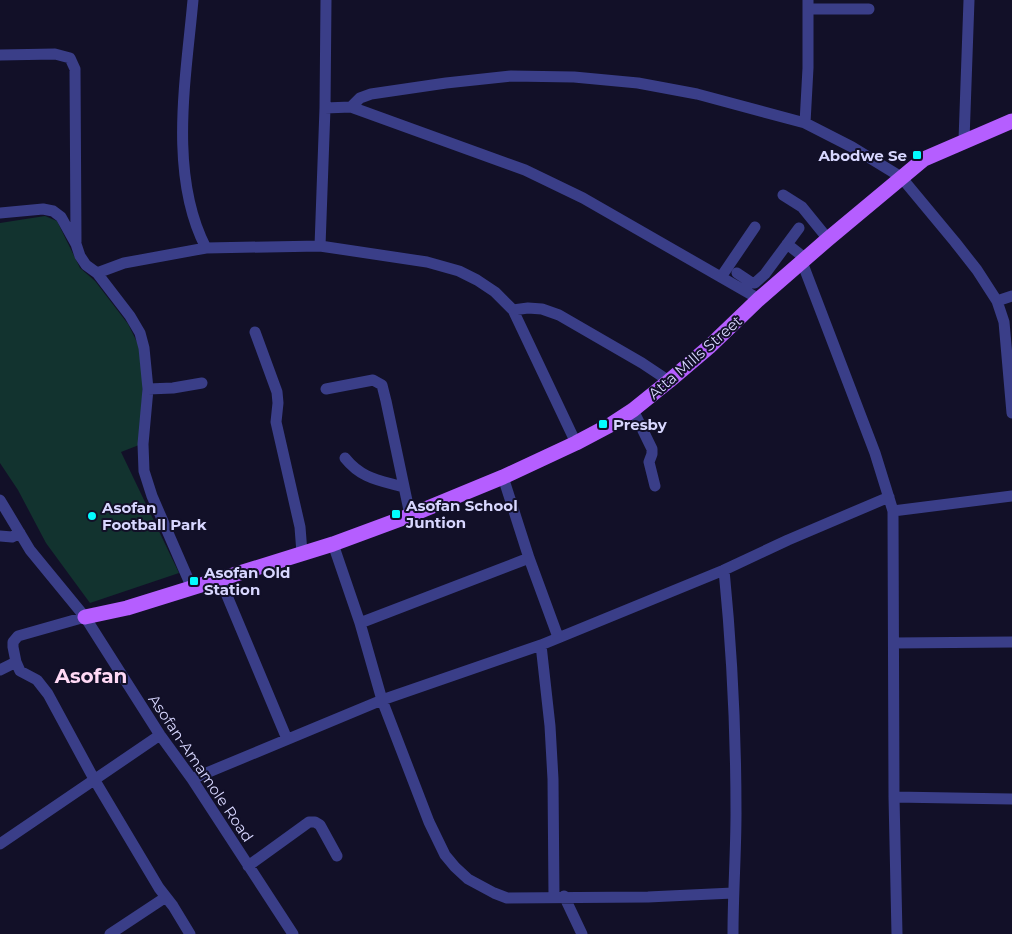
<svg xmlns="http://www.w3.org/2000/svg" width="1012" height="934" viewBox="0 0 1012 934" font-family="Montserrat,sans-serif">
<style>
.green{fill:#12332f}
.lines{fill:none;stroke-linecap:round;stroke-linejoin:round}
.minor{stroke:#3a3e88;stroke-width:11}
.major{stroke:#b55eff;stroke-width:15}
.poi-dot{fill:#03fcff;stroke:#121028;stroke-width:2}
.labels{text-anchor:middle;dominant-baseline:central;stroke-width:4;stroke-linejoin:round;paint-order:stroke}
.poi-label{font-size:15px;font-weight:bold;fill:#d8d7ff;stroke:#121028;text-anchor:start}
.street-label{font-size:15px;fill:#d8d7ff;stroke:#121028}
.district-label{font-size:20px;font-weight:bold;fill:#ffd9f5;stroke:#121028}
</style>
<rect width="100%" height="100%" fill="#121028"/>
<path class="green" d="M 45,216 L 57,221 L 80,268 L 95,281 L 128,324 L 139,346 L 143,385 L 139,445 L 121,452 L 179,573 L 90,603 L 46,543 L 18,490 L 0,463 L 0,223 Z"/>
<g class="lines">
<path class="minor" d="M 193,0 C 186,78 168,175 206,248
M 808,9 L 869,9
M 0,55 L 55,54 L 70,58 L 75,69 L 76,242
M 351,107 L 360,98 L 371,94 L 446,83 L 511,76 L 574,77 L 638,83 L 697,94 L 805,123 L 852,147 L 901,177 L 955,242 L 977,270 L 997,301 L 1004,322 L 1012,413
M 325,108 L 351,107 L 525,170 L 583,198 L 759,299
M 805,123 L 808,68 L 808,0
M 964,140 L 969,0
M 783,195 L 802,207 L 828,239
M 0,213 L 43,209 L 53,211 L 61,217 L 76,244 L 80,256 L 86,265 L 97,273 L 130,316 L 140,333 L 144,348 L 148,389 L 143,444 L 144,471 L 152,496 L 192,588
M 787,244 L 806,259
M 320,246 L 325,108 L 326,0
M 802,262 L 875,453 L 893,511 L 894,797 L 897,934
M 97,273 L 124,263 L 206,248 L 320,246 L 427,262 L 459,271 L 477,280 L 495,292 L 513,310 L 576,443
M 737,273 L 752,283 L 755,283 L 765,274 L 799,228
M 721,277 L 755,227
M 997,301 L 1012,296
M 513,310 L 528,308 L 542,309 L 559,315 L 642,363 L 669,381
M 255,332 L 277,392 L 278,403 L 276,422 L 300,527 L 302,553
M 148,389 L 173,388 L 202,383
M 326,389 L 373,380 L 382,385 L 386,401 L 410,515
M 633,410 L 652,449 L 652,454 L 649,462 L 655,486
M 345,458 C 362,479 379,480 403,487
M 503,477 L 529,558 L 558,637
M 0,500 L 30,550 L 85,617 L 160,735 L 192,779 L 293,934
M 893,511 L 1012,496
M 0,536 L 12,537 L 20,533
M 333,544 L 360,623 L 382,700 L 429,822 L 445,855 L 455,867 L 468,879 L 494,893 L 507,898 L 648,897 L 733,893
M 724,570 C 732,651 736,731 736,813 C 736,853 733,893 733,934
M 220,579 L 287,739
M 85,617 L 18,636 L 13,642 L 13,647 L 16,662 L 20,671 L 37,680 L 48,694 L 94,779 L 159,888 L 173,906 L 190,934
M 360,623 L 529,558
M 894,643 L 1012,642
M 541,645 L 550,726 L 553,779 L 554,897
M 0,670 L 16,662
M 192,779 L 382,700 L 541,645 L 724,570 L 788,540 L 889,497
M 894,797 L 1012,799
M 0,844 L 160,735
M 248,866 L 309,822 L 315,822 L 320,825 L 337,856
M 564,896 L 582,934
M 110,934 L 166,897"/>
<path class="major" d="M 85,617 L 127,608 L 333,544 L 406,517 L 503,477 L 576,443 L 610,425 L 633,410 L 669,381 L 709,347 L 759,299 L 828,239 L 924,159 L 1012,121"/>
</g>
<g class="poi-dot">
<rect x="912" y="150" width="10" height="10" rx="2.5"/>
<rect x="598" y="419" width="10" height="10" rx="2.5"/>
<rect x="391" y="509" width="10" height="10" rx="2.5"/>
<circle cx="92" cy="516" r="5"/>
<rect x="189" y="576" width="10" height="10" rx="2.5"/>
</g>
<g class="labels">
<g class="poi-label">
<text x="907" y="155" text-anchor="end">Abodwe Se</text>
<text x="613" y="424">Presby</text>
<text x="406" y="505">Asofan School<tspan x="406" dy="17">Juntion</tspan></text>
<text x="102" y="507">Asofan<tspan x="102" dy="17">Football Park</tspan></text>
<text x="204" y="572">Asofan Old<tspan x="204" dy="17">Station</tspan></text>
</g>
<g class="street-label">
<text transform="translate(695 357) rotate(-41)">Atta Mills Street</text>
<text transform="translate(201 768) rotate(56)">Asofan-Amamole Road</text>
</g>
<g class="district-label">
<text x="91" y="676">Asofan</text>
</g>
</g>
</svg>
